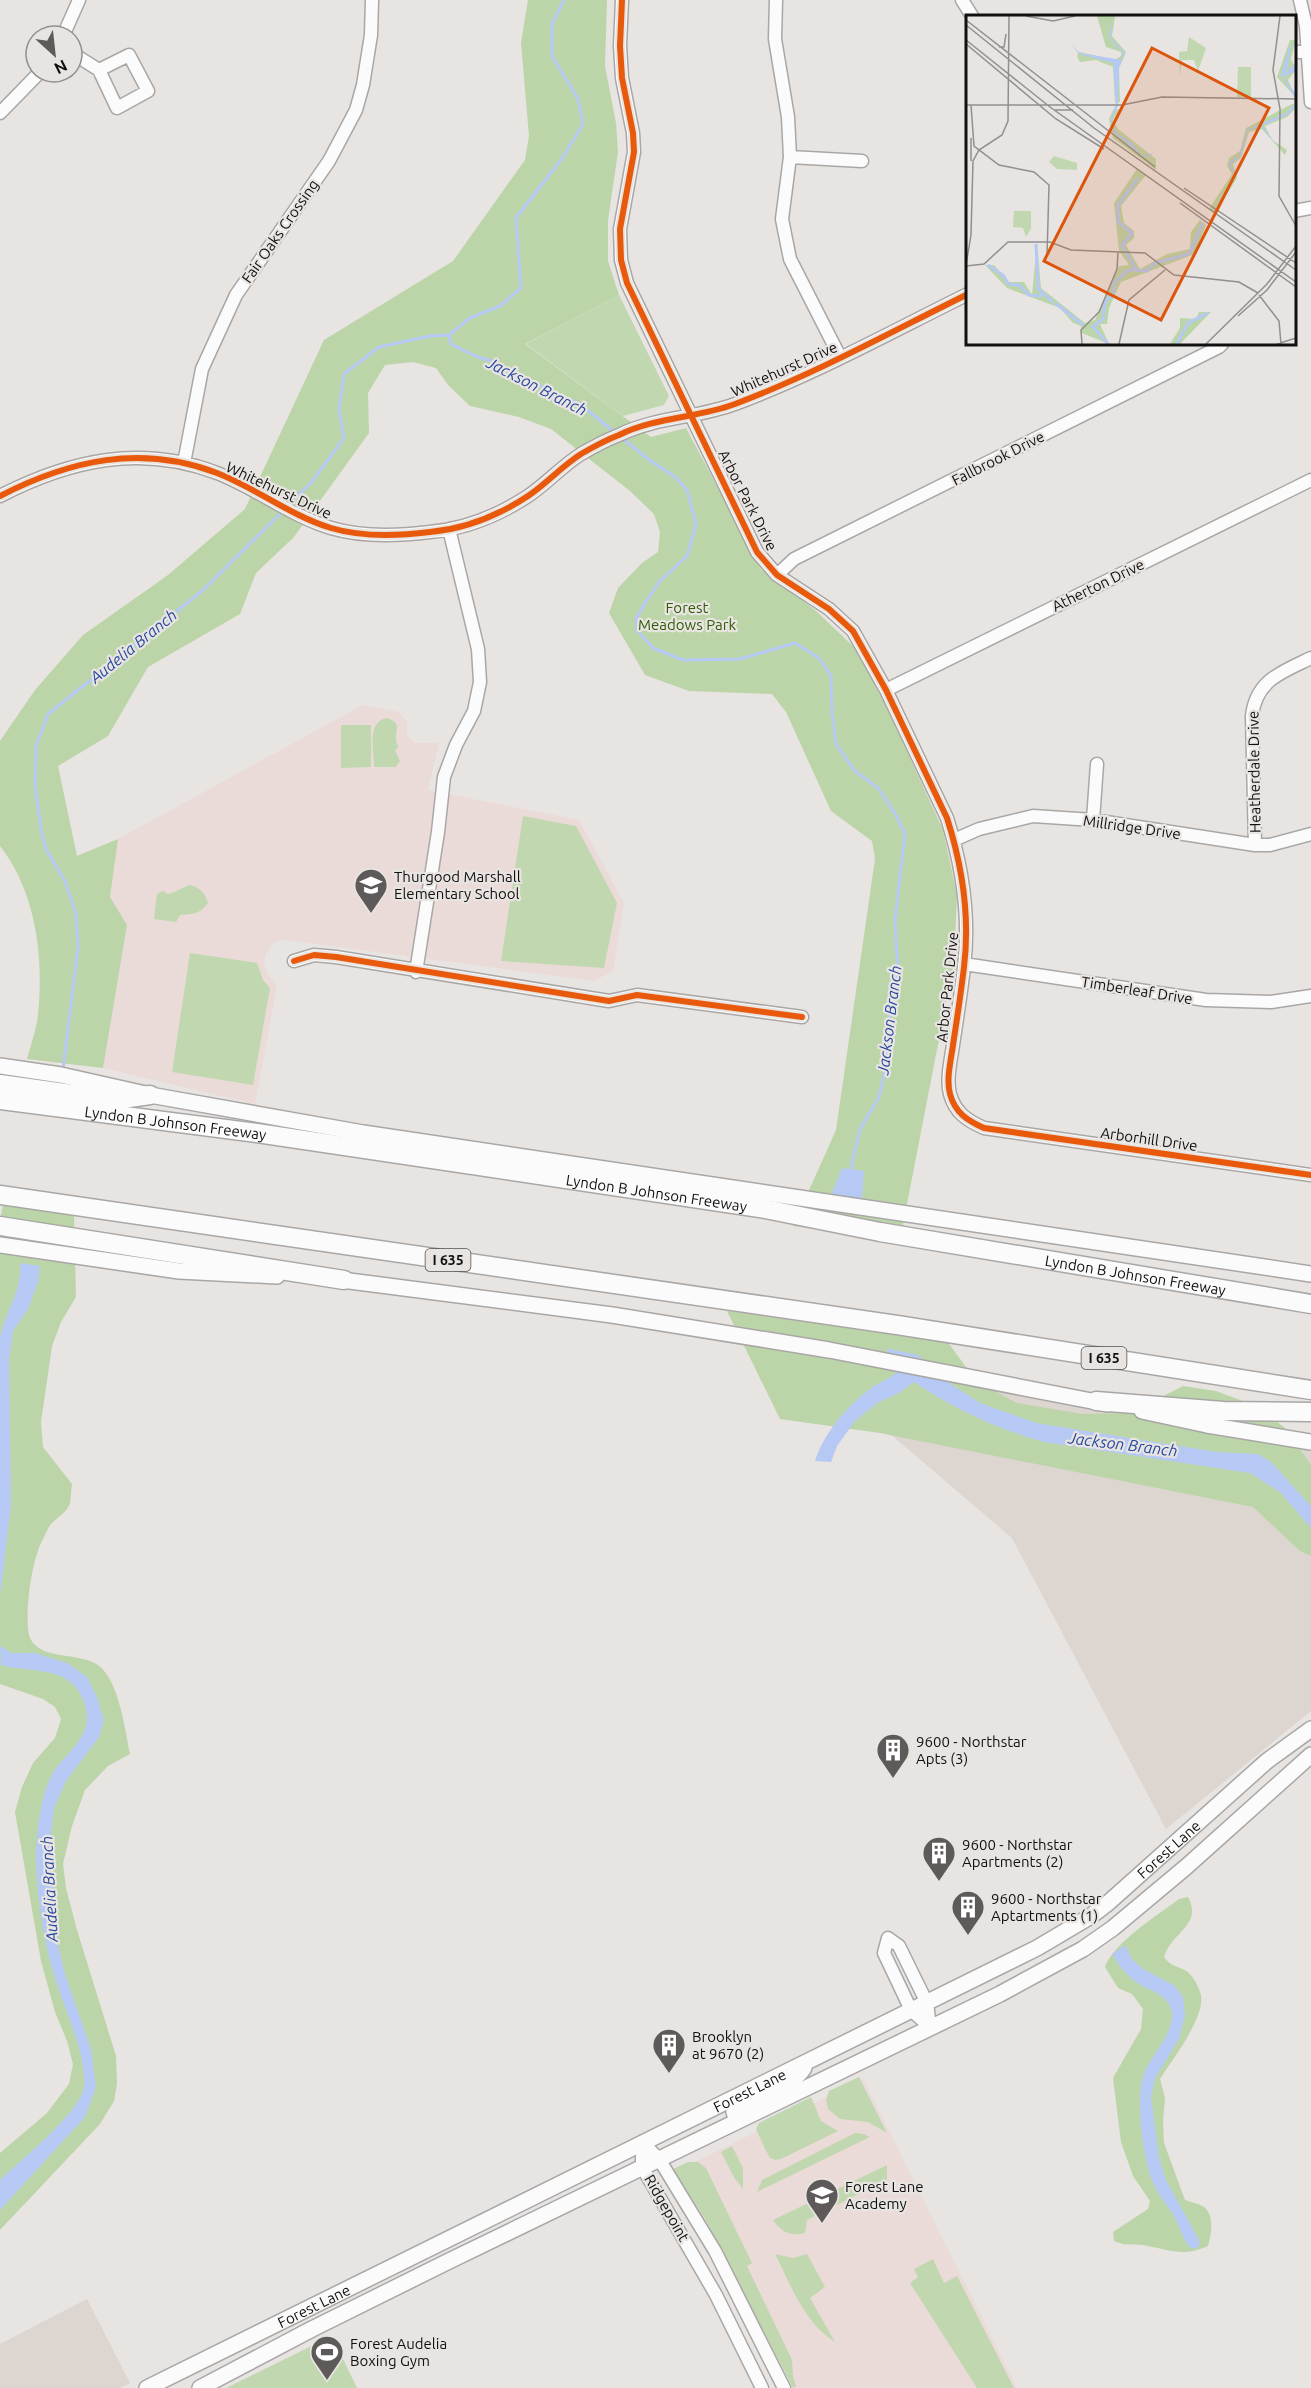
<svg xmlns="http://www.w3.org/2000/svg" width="1311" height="2388" viewBox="0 0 1311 2388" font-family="Ubuntu,sans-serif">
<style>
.built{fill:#dcd5d0}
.education{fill:#ebdbd8}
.green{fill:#c1d7b0}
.forest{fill:#bbd5a8}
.water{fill:#b5c9f4}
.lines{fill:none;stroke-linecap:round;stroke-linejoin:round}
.stream{stroke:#b5c9f4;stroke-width:3}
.minor-casing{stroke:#a9a7a6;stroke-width:15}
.major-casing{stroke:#a9a7a6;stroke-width:18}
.highway-casing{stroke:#a9a7a6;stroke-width:21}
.minor{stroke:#fbfbfb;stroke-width:12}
.major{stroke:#fbfbfb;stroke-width:15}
.highway{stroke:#fbfbfb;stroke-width:18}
.cycleway-casing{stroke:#e8e4e1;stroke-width:10}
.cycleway{stroke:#e8590c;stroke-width:6}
.labels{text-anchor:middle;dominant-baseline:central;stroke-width:4.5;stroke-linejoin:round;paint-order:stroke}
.shield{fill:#e8e4e1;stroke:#52504e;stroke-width:1.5}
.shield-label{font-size:14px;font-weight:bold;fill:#12100f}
.street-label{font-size:15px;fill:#12100f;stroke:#e8e4e1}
.park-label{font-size:15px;fill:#305b04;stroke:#e8e4e1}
.poi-label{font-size:15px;fill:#12100f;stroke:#e8e4e1;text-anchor:start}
.water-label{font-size:16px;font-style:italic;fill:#2548a0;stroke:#e8e4e1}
.inset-river{fill:none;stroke:#b5c9f4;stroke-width:3}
.inset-road{fill:none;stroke:#928f8e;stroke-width:1.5}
.view{fill:#dd550c;fill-opacity:0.15;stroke:#dd550c;stroke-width:3}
.inset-edge{fill:none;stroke:#12100f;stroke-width:3}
</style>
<rect width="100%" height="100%" fill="#e7e4e2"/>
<path class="built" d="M 785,1344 L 1311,1435 L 1311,1711 L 1166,1829 L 1012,1538 Z
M 87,2299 L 130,2383 L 120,2388 L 0,2388 L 0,2344 Z"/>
<path class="education" d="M 363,705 L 399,712 L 407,722 L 407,734 L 410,739 L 415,743 L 439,743 L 428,790 L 579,820 L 624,903 L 613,971 L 594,981 L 285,940 L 275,942 L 266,953 L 264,962 L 267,974 L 277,986 L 255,1104 L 103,1068 L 127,925 L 109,897 L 118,839 Z
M 863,2079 L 1017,2388 L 794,2388 L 740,2277 L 679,2170 Z"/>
<path class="green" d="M 619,295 L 669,396 L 664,405 L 623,416 L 526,344 Z
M 387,718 C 403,724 395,728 396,739 C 396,742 398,745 398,748 L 395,750 L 400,761 L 396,767 L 374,767 C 374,751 366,722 387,718 Z
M 341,725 L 371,725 L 371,767 L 341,768 Z
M 523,816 L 576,826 L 617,903 L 604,968 L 501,961 Z
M 190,885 C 201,888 205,893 208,903 C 200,914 193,914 180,915 L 176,922 L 154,919 L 157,894 L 163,891 L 168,894 C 177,892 182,887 190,885 Z
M 190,953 L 257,963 L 263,980 L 270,988 L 253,1085 L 172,1072 Z
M 859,2077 L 887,2133 L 868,2122 L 840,2119 L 828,2109 L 826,2100 L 829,2091 Z
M 811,2097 L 821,2121 L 838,2131 L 781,2159 L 775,2160 L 770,2158 L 765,2149 L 756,2129 L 759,2123 Z
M 855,2133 L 864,2134 L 870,2137 L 757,2192 L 762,2180 Z
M 732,2146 L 743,2168 L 743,2189 L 735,2179 L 721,2152 Z
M 688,2162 L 698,2162 L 706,2168 L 752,2263 L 747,2266 L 792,2360 L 793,2377 L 796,2386 L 793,2388 L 705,2219 L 673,2169 Z
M 887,2165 L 887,2180 L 807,2220 L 805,2233 C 791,2237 781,2232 773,2220 Z
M 775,2254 L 793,2258 L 807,2254 L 825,2287 L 810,2298 L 835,2342 C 804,2323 791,2285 775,2254 Z
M 933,2259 L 944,2283 L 957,2276 L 1014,2388 L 977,2388 L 910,2283 L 918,2277 L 914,2269 Z
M 332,2336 L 357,2388 L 226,2388 Z"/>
<path class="forest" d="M 528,0 L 607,0 L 605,66 L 616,123 L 618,152 L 608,220 L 608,261 L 619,295 L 525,344 L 651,437 L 686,428 L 761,569 L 815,610 L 855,648 L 888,710 L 943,830 L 957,895 L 954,962 L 900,1240 L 793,1226 L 836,1130 L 875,859 L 872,841 L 831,811 L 786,712 L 772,694 L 689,691 L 645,675 L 609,613 L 618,588 L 642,563 L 658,552 L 660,532 L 654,514 L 630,491 L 551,429 L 519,417 L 470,406 L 448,385 L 436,368 L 413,362 L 385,365 L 368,393 L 369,433 L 294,537 L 256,573 L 240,614 L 148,667 L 108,736 L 58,766 L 77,856 L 118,839 L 110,897 L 127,925 L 103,1068 L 27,1059 C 31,1044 37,1028 38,1014 C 44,957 36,892 0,846 L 0,741 L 35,690 L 83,635 L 168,575 L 245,509 L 324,340 L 453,261 L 525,160 L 529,136 L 521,43 Z
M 3,1205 L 74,1215 L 76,1297 L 61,1322 L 52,1346 L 41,1422 L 43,1447 L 72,1484 C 71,1490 71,1497 70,1503 C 67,1512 59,1516 52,1523 C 48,1527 46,1533 43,1539 C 32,1559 26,1604 28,1628 C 30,1663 76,1650 98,1665 C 119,1680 125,1730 130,1754 L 108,1766 L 85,1790 L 72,1826 L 63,1864 L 66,1888 L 77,1930 L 116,2056 L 117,2084 L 114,2101 L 100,2124 L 0,2230 L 0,2153 L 47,2113 L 69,2084 L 73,2064 L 67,2041 L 55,2012 L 41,1961 L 15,1812 L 22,1787 L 33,1763 L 55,1738 L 61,1719 L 55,1707 L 43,1699 L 0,1684 L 0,1221 Z
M 727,1311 L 944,1337 L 977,1382 L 1017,1403 L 1083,1414 L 1130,1413 L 1183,1386 L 1216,1391 L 1256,1406 L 1285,1428 L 1311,1465 L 1311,1556 L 1300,1551 L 1253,1507 L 880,1433 L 780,1419 Z
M 1188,1897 C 1203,1926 1172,1931 1164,1957 C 1173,1970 1185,1965 1193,1978 C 1196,1982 1200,1991 1201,1995 C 1205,2018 1172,2060 1160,2079 L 1165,2098 L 1163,2121 L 1164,2143 L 1185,2200 C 1190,2202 1200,2204 1204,2207 C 1215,2216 1211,2235 1208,2246 C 1181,2258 1169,2249 1142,2245 C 1131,2244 1125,2246 1114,2241 L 1113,2232 L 1148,2209 L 1150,2201 L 1133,2176 L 1121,2142 L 1113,2078 L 1141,2029 L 1143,2009 L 1132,1994 L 1118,1988 L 1105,1967 C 1113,1943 1158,1915 1179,1899 Z"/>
<path class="water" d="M 842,1168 L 864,1171 L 861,1212 L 826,1208 Z
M 20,1263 L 40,1266 L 38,1282 L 28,1309 L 13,1331 L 9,1359 L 11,1504 L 0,1597 L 0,1337 C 6,1310 22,1292 20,1263 Z
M 885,1348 L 918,1355 L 949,1383 L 980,1403 L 1036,1423 L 1217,1452 L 1258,1454 L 1271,1462 L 1311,1506 L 1311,1528 L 1280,1492 L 1250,1473 L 1044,1442 C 996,1429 955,1409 914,1382 L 899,1393 L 879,1402 L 855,1421 L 837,1446 L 831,1462 L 815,1461 C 824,1433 847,1406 871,1388 C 883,1380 890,1380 901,1368 Z
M 0,1646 L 12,1653 L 35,1653 L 67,1663 L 87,1677 L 97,1697 L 104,1720 L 99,1737 L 66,1781 L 54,1808 L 51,1833 L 56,1937 L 65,1974 L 91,2049 L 96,2087 L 85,2117 L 0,2210 L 0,2180 C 19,2162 82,2111 84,2086 C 86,2051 66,2014 56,1981 C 43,1942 33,1878 37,1837 C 39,1816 43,1789 54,1771 C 69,1750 94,1735 85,1705 C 72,1663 32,1674 1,1665 Z
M 1125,1945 L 1132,1959 L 1143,1969 L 1175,1986 L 1183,1997 L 1185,2015 L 1179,2039 L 1155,2078 L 1151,2097 L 1159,2158 L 1166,2180 L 1199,2240 L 1199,2247 L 1192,2249 C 1182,2240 1181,2229 1175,2218 C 1168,2206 1158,2195 1153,2183 C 1143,2159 1134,2094 1145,2071 C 1153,2053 1173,2034 1172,2014 C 1170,1994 1149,1991 1136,1982 C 1125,1974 1119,1965 1112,1954 Z"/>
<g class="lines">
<path class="stream" d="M 564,0 L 552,24 L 552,56 L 578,99 L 583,124 L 563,157 L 516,218 L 521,288 L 500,306 L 470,318 L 449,335 L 451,344 L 475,356 L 495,362 L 521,377 L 580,404 L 614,432
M 622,438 L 648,459 L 675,477 L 687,490 L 696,524 L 687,556 L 660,581 L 645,603 L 636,619 L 637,630 L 653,648 L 683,660 L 740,659 L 795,643 L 819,658 L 831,676 L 832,713 L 836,744 L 854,770 L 878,788 L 896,815 L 905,834 L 895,920 L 898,974 L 889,1015 L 887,1063 L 879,1097 L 860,1129 L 852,1162 L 853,1172
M 287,506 L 311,483 L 344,438 L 339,409 L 344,374 L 379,347 L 430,336 L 449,335
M 63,1070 L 78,947 L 76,914 L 65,881 L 46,849 L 41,830 L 35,786 L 36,746 L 48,714 L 202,591 L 283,511"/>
<defs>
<path id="minor" d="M 622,0 L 620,46 L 622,78 L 633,133 L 634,152 L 620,229 L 621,260 L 627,283 L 757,552 L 777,575 L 829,609 L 853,631 L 886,690 L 947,818 C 962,865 970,918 964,967 C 961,993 957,1019 953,1045 C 951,1060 946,1079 950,1094 C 955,1113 968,1121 984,1128 L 1311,1175
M 776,0 L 775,39 L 788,117 L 790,157 L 782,219 L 790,259 L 840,357
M 962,0 L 972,16
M 1300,0 L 1306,26 L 1311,102
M 63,36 L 79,0
M 1294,52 L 1308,52
M 72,53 L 99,70 L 117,108 L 148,91 L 129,55 L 99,70
M 0,113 L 40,72
M 790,157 L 862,161
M 1294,211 L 1311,208
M 184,463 L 202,369 L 236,295 L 329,161 L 356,110 L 363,85 L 371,35 L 372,0
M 0,496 C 70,460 141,444 217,473 C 256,488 291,516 331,528 C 361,537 398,536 430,532 C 464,529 499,515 528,496 C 546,484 562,466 581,454 C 593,447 606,440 619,435 C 655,417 698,418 735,404 C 815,374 891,332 968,294
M 777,575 L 794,559 L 1219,347 L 1222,344
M 886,690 L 1311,480
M 1093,820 L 1097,764
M 954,840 L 979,829 L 1033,816 L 1093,820 L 1255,845 L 1270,845 L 1311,834
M 1255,845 L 1252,716 C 1256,680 1282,672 1311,658
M 294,961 L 314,955 L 336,957 L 609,1001 L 637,995 L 802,1017
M 964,964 L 1206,1000 L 1271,1002 L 1311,996
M 416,972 L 438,832 L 444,777 L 456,745 L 474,711 L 480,682 L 478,649 L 449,529
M 888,1938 L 899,1946 L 927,2003 L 930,2027 L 911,2010 L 884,1953 Z
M 642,2142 L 659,2159 L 715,2251 L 784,2388
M 642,2142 L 642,2167 L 716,2295 L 762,2388"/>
<g id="major">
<path d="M 0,1066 L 61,1075 L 150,1095 L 363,1133 L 1311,1274"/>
<path d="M 0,1245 L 179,1271 L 277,1276"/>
<path d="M 334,1279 L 612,1315 L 829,1350 L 1107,1404"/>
<path d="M 1142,1411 L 1207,1425 L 1311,1442"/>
<path d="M 737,2121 L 734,2112 C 755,2095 789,2091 804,2068"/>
<path id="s1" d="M 147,2388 L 1037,1948 L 1091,1916 L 1108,1903 L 1267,1761 L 1311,1729"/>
<path d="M 200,2388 L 312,2329 L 447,2262 L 1000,1994 L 1083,1949 L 1113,1928 L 1186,1867 L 1311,1755"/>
</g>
<g id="highway">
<path d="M 0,1084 L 115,1100 L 150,1095"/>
<path id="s2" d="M 0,1100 L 257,1133 L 760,1208 L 880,1232 L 1311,1304"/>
<path d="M 0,1195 L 897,1325 L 1311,1390"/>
<path d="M 0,1226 L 344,1280"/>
<path d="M 1096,1401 L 1223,1411 L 1311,1412"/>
</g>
</defs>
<use href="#minor" class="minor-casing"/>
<use href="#major" class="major-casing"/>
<use href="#highway" class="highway-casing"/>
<use href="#minor" class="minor"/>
<use href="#major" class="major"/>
<use href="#highway" class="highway"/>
<defs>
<path id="cycleway" d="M 622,0 L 620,46 L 622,78 L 633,133 L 634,152 L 620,229 L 621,260 L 627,283 L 757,552 L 777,575 L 829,609 L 853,631 L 886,690 L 947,818 C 962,865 970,918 964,967 C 961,993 957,1019 953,1045 C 951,1060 946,1079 950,1094 C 955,1113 968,1121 984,1128 L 1311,1175
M 0,496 C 70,460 141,444 217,473 C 256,488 291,516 331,528 C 361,537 398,536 430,532 C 464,529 499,515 528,496 C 546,484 562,466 581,454 C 593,447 606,440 619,435 C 655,417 698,418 735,404 C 815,374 891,332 968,294
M 294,961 L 314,955 L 336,957 L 609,1001 L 637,995 L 802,1017"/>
</defs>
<use href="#cycleway" class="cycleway-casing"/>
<use href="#cycleway" class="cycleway"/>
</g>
<defs>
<symbol id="school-pin" viewBox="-11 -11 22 30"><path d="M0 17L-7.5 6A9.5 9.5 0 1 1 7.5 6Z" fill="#5d5a59" stroke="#e8e4e1"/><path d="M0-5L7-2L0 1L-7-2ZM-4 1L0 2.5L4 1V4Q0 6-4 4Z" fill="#fff"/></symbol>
<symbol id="building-pin" viewBox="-11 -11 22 30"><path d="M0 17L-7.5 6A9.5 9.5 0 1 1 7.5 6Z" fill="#5d5a59" stroke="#e8e4e1"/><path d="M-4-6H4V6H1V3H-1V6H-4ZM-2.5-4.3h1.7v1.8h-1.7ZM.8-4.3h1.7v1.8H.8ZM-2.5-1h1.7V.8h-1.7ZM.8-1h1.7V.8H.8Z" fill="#fff"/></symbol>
<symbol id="stadium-pin" viewBox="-11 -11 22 30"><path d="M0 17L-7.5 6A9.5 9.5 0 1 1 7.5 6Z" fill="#5d5a59" stroke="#e8e4e1"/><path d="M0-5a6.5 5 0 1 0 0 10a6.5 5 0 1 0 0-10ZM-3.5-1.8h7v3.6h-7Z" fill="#fff"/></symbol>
</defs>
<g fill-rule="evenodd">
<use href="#school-pin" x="352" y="866" width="38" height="52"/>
<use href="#building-pin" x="874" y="1731" width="38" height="52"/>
<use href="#building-pin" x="920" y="1834" width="38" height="52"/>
<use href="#building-pin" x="949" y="1888" width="38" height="52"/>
<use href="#building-pin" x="650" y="2026" width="38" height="52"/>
<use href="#school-pin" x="803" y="2176" width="38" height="52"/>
<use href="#stadium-pin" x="308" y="2333" width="38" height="52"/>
</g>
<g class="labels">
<g class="shield">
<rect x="425.5" y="1249" width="45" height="22" rx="4.5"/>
<rect x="1081.5" y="1347" width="45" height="22" rx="4.5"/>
</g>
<g class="shield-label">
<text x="448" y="1260">I 635</text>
<text x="1104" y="1358">I 635</text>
</g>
<g class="street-label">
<text transform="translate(280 231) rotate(-55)">Fair Oaks Crossing</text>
<text transform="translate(784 369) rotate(-24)">Whitehurst Drive</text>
<text transform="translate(998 458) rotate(-27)">Fallbrook Drive</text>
<text transform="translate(279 490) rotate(25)">Whitehurst Drive</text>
<text transform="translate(748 500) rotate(63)">Arbor Park Drive</text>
<text transform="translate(1098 585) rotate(-26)">Atherton Drive</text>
<text transform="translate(1254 772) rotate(-91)">Heatherdale Drive</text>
<text transform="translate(1132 827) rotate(8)">Millridge Drive</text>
<text transform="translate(947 987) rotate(-84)">Arbor Park Drive</text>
<text transform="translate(1137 990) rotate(9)">Timberleaf Drive</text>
<text stroke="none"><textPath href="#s2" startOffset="177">Lyndon B Johnson Freeway</textPath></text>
<text transform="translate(1149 1139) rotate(8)">Arborhill Drive</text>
<text stroke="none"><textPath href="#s2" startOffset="663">Lyndon B Johnson Freeway</textPath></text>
<text stroke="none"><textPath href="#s2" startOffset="1149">Lyndon B Johnson Freeway</textPath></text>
<text stroke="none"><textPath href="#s1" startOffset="1158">Forest Lane</textPath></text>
<text stroke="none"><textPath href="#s1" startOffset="672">Forest Lane</textPath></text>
<text transform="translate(667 2208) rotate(60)">Ridgepoint</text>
<text stroke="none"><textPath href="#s1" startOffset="186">Forest Lane</textPath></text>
</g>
<g class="park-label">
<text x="687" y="607">Forest<tspan x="687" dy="17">Meadows Park</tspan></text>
</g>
<g class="poi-label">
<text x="394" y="876">Thurgood Marshall<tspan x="394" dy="17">Elementary School</tspan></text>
<text x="916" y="1741">9600 - Northstar<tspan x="916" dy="17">Apts (3)</tspan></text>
<text x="962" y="1844">9600 - Northstar<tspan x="962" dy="17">Apartments (2)</tspan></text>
<text x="991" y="1898">9600 - Northstar<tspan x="991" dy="17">Aptartments (1)</tspan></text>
<text x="692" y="2036">Brooklyn<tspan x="692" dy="17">at 9670 (2)</tspan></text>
<text x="845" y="2186">Forest Lane<tspan x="845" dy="17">Academy</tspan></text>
<text x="350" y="2343">Forest Audelia<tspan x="350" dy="17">Boxing Gym</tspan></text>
</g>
<g class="water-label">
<text transform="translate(537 386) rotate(27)">Jackson Branch</text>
<text transform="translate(133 646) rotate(-39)">Audelia Branch</text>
<text transform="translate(889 1020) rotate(-83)">Jackson Branch</text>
<text transform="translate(1123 1444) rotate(7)">Jackson Branch</text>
<text transform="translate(49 1889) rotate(-93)">Audelia Branch</text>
</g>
</g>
<g transform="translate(966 15)">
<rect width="330" height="330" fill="#e7e4e2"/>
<path d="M 223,22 L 240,33 L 232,56 L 228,45 L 216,45 L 214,62 L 213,37 L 221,36 ZM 272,52 L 285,52 L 285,82 L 271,82 ZM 88,141 L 111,148 L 111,155 L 91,154 L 83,147 ZM 48,196 L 65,196 L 65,214 L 60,222 L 57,213 L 47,212 Z" fill="#c1d7b0"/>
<path d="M 131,1 L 149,1 L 146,21 L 160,37 L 153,53 L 154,87 L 149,88 L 147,52 L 130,45 L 114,47 L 111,41 L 113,37 L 149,45 L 155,41 L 155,37 L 140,32 ZM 324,25 L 330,25 L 325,44 L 330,55 L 322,65 L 330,83 L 311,62 ZM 326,89 L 330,89 L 330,93 L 321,102 L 299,111 L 306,125 L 321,135 L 319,140 L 296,114 L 283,117 L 275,143 L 267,149 L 271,163 L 249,198 L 243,194 L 266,159 L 261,151 L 263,143 L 274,136 L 280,113 ZM 153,94 L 147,105 L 152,114 L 190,144 L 190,155 L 147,123 L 143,104 L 147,95 ZM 171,154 L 180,160 L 155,191 L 158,208 L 168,216 L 168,223 L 160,230 L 174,254 L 201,239 L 224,234 L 225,217 L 234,205 L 240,210 L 229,239 L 155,267 L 143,293 L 141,309 L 134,309 L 143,329 L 116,318 L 115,311 L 107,308 L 94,293 L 41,273 L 19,250 L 28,250 L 43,267 L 58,267 L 66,280 L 71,228 L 75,273 L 119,308 L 129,305 L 153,251 L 163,250 L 153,236 L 148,188 ZM 233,297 L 245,297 L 214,329 L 204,329 L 214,313 L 214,303 L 230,304 Z" fill="#bbd5a8"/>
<path d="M 146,1 L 145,24 L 158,37 L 159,40 L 153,52 L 152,91 L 145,105 L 150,117 L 167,129 L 176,141 L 188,138 L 183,141 L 177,142 L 148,117 L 144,105 L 150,89 L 147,48 L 113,39 L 106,30 L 114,38 L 156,45 L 157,38 L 144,25 L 143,21 ZM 330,26 L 324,35 L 322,52 L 318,59 L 330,48 L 330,56 L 317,62 L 330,79 L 330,91 L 321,100 L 296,111 L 312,131 L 294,111 L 282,116 L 275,140 L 264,150 L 271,159 L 257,184 L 250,192 L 269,159 L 263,152 L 263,147 L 273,140 L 281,115 L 320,98 L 328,90 L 329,83 L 315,60 L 323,33 Z" fill="#b5c9f4"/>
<path class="inset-river" d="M 70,229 L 72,274 L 87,287M 22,250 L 38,261 L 42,269 L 53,270 L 63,280 L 76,281M 170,255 L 181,256 L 189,248 L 223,239 L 237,208M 89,288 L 117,310M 142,329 L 127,312 L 137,304 L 139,287 L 147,278 L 149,267 L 161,256 L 170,254 L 156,230 L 166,218 L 152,207 L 152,190 L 172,163M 211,329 L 222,308 L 242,298"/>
<path class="inset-road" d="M 60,1 L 87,6 L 109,1M 314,1 L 307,55 L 314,94 L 313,181 L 330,211M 0,5 L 189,152M 0,10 L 128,113 L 330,255M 0,25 L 84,92 L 330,267M 0,29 L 90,104 L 138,134M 33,32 L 38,32 L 40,19M 0,90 L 156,90 L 196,82 L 330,84M 5,90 L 8,131 L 33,150 L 68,157 L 83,170 L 81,241M 88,95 L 107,95M 5,146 L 5,123M 218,173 L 330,248M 214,188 L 330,272M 0,250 L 5,220 L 7,146 L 13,135 L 36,120 L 42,106 L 43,1M 0,251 L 18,249 L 42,227 L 84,227 L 105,235 L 179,238 L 208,260 L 273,267 L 292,278M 293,280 L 313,306 L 315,329M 272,301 L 301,275 L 330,237M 116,329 L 115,315 L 133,297 L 151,254 L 152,237M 153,329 L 163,285 L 199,255M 240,329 L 301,269 L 330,231M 311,329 L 330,323"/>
<path class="view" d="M 186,33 L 303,93 L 195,305 L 78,246 Z"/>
<rect width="330" height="330" class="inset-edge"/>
</g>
<g transform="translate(54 54) rotate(153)"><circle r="28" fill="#e8e4e1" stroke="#928f8d" stroke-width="1.5"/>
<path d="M0-4.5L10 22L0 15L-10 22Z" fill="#5d5a59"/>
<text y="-9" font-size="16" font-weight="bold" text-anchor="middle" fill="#12100f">N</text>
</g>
</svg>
